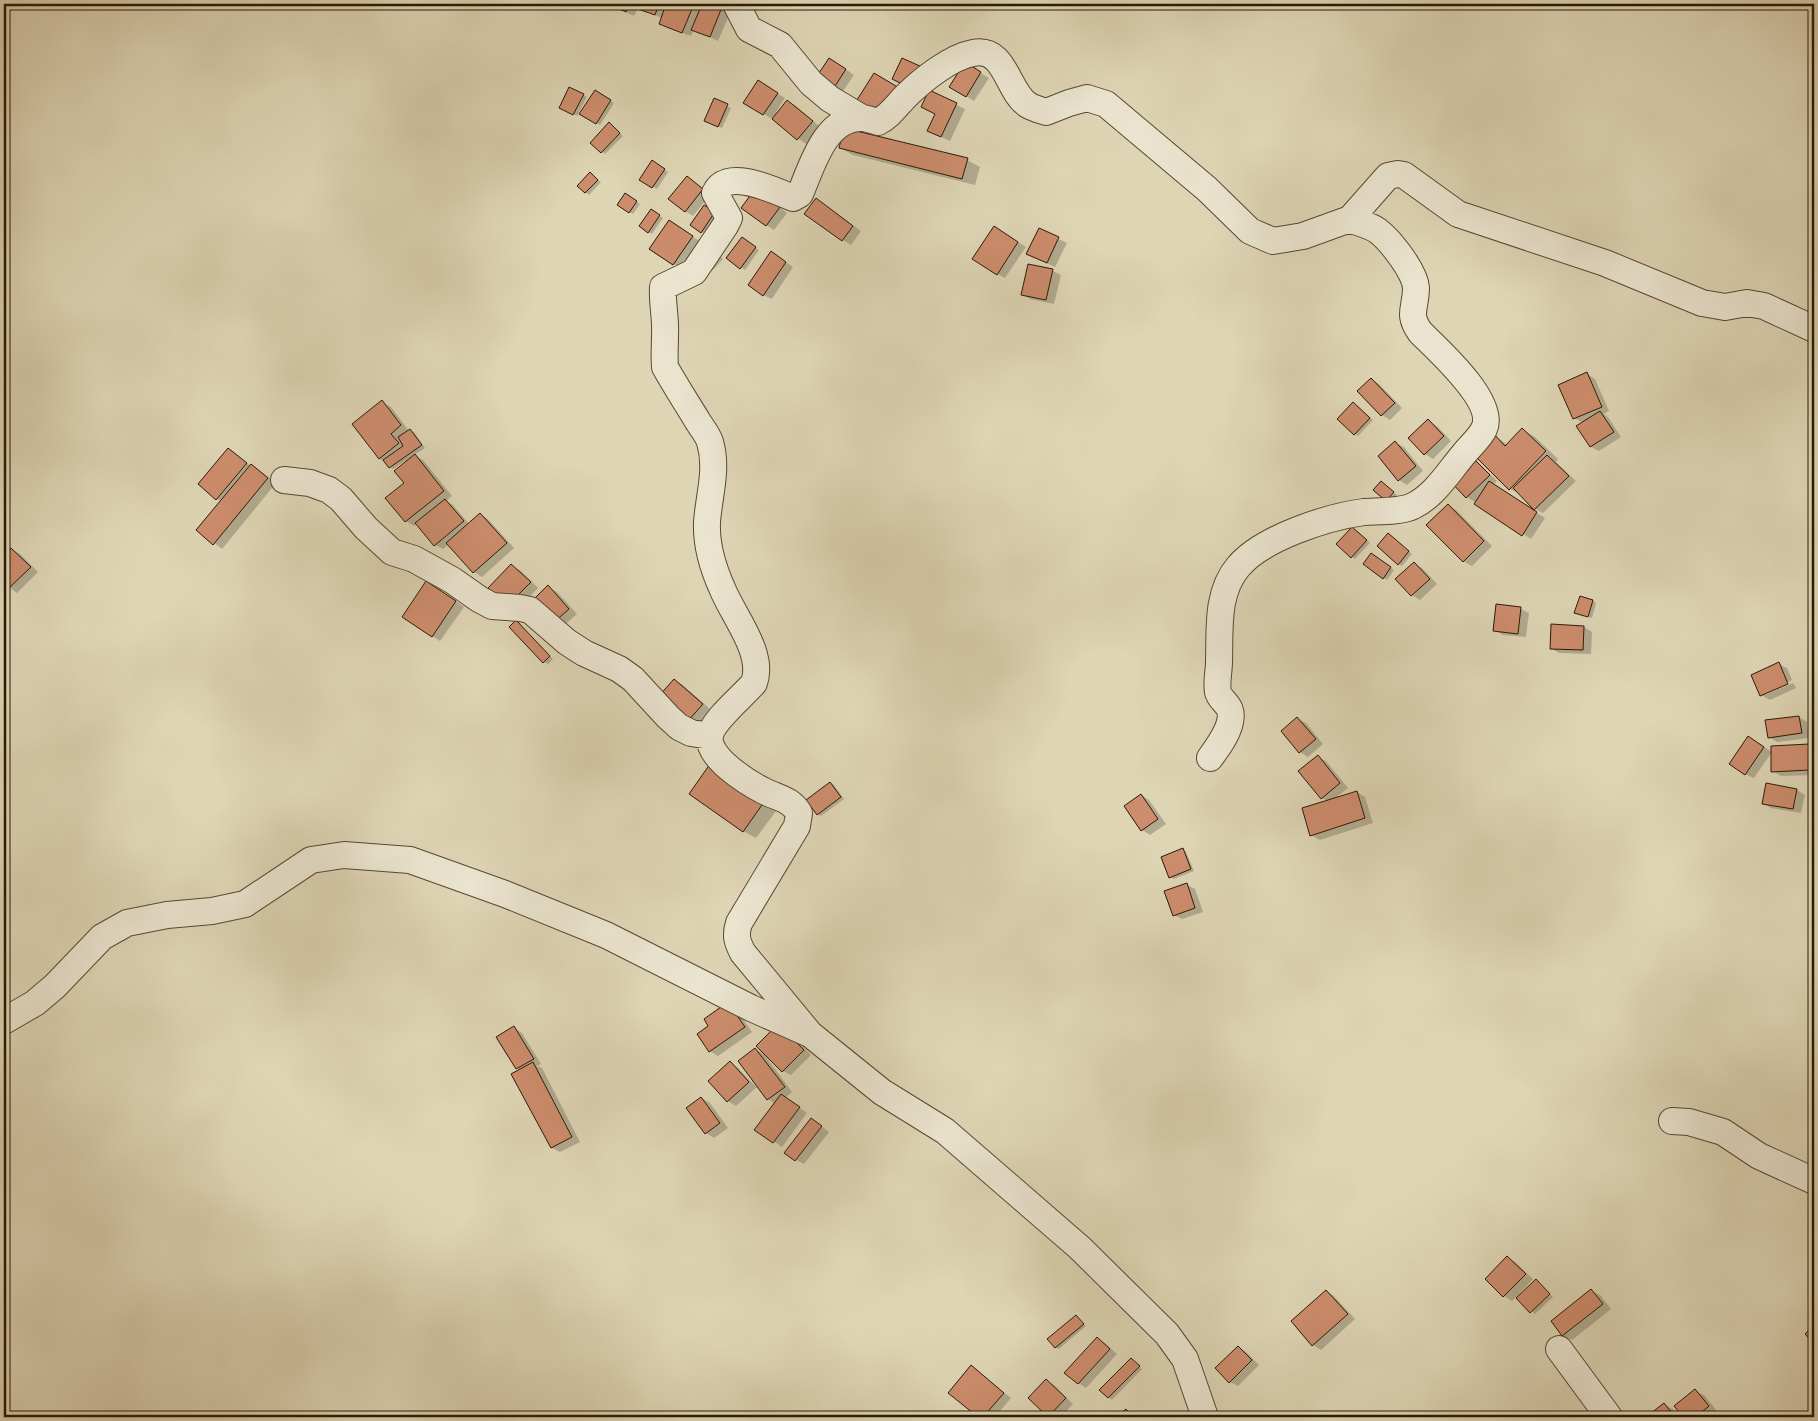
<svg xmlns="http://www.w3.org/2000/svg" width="1818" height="1421" viewBox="0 0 1818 1421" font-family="'Gentium Book Plus',serif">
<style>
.shadow{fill:#0003}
.building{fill:#cd8d6d;stroke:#291906}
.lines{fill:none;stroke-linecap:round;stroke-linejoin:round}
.minor-casing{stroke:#564832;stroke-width:28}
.minor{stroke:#eae4cf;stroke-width:26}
</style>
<rect width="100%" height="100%" fill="#ded5b5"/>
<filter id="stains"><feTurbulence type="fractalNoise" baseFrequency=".004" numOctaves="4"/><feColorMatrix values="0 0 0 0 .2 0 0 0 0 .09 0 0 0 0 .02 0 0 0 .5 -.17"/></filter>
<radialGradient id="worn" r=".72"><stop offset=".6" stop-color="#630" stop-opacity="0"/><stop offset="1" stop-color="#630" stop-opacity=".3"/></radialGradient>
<path class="shadow" d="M 587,4 L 599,4 L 596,9 Z
M 609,4 L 711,4 L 730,13 L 718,41 L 694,29 L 691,36 L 668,28 L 660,23 L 662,18 L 638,8 L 634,16 Z
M 838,64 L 854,75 L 839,97 L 831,93 Z
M 965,64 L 989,78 L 974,101 L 951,87 Z
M 758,82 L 785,98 L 776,112 L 778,113 L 788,101 L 796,106 L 820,127 L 806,144 L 772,119 L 745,103 Z
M 596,91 L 614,103 L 600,125 L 581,114 Z
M 930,92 L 965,109 L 950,141 L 937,135 L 937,114 Z
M 583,95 L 587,97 L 577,116 L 561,108 Z
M 715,100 L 731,108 L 722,128 L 709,122 Z
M 610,124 L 623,136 L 605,154 L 591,142 Z
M 840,148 L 967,160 L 980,167 L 975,185 L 853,155 Z
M 652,162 L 668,172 L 657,189 L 641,180 Z
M 590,174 L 601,182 L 589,195 L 578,186 Z
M 687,177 L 711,194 L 693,216 L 685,211 Z
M 764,196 L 787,213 L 774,230 L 766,225 Z
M 629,197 L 640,204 L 633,214 L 629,212 Z
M 824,204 L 861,231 L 851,245 L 843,240 Z
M 704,206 L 718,215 L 705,234 L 692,225 Z
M 651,211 L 663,218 L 652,234 L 648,232 Z
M 678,227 L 701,242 L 682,269 L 651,249 Z
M 1039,230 L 1067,243 L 1055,267 L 1036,258 Z
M 1002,232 L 1026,247 L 1005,278 L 997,274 Z
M 746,241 L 759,250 L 745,270 L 728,258 Z
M 717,254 L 723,259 L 713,270 L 710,268 Z
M 780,258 L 793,267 L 772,299 L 763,295 Z
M 1029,265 L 1053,271 L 1061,275 L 1054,304 L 1030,299 L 1022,294 Z
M 1587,374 L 1595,379 L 1609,411 L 1604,414 L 1608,417 L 1621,437 L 1599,451 L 1591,447 L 1583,423 L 1574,418 Z
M 1371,379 L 1379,384 L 1402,408 L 1390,420 L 1382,415 Z
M 382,402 L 391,407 L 409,431 L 414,432 L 425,448 L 414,455 L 423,460 L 452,496 L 446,501 L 453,505 L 469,524 L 480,514 L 488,519 L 514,548 L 482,577 L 474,572 L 449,544 L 443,549 L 435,545 L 417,523 L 414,526 L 406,521 L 406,463 L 405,461 L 393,469 L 379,458 Z
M 1354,403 L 1373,420 L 1358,436 L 1354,434 Z
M 1428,421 L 1437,426 L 1451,441 L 1433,459 L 1425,454 Z
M 1523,430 L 1535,437 L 1558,459 L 1556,462 L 1576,481 L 1543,513 L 1535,509 L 1522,495 L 1510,489 L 1493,435 L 1508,445 Z
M 1396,443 L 1404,447 L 1423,471 L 1407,485 L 1399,480 Z
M 229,449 L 251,466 L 259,470 L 276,483 L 222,549 L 197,530 L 221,501 L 217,499 Z
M 1472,459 L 1480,464 L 1497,481 L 1493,485 L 1545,518 L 1531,539 L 1467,497 L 1450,480 Z
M 1385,485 L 1397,495 L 1390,502 Z
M 1448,505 L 1456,510 L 1492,546 L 1472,566 L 1463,561 Z
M 1356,530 L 1370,543 L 1355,559 L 1352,557 Z
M 1392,537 L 1412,554 L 1402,566 L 1399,564 Z
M 12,550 L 20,554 L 38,572 L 17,593 L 4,583 L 4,558 Z
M 1375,557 L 1394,570 L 1387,580 L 1384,578 Z
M 1414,563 L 1422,568 L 1437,584 L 1420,600 L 1412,595 Z
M 511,566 L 520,570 L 538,588 L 516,610 Z
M 435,587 L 464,607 L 440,641 L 432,636 Z
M 548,587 L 557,592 L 577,614 L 562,627 L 554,622 Z
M 1593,601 L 1596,603 L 1592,618 L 1579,614 Z
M 1521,609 L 1529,613 L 1526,637 L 1503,635 L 1494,630 Z
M 519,624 L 553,659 L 548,664 L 544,662 Z
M 1552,625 L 1584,627 L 1592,632 L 1591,654 L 1559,653 L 1551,648 Z
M 1779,664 L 1787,668 L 1792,680 L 1765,693 L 1765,695 L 1793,683 L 1796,688 L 1770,700 L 1761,695 Z
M 675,680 L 683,685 L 711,710 L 696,726 L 688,721 Z
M 1799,717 L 1807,722 L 1809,738 L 1777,742 L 1769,737 Z
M 1298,719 L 1306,723 L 1323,744 L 1308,757 L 1300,752 L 1283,731 Z
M 1757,742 L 1772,752 L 1754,778 L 1745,774 Z
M 1808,746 L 1814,749 L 1814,775 L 1781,776 L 1773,771 Z
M 1318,757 L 1326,761 L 1348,788 L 1333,800 L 1357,792 L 1365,797 L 1373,823 L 1320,840 L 1311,835 L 1328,801 L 1322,798 Z
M 723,773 L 776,811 L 756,838 L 743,831 Z
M 830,783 L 834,785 L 844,799 L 821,816 L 818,814 Z
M 1797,790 L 1805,795 L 1801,813 L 1771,808 L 1763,803 Z
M 1141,795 L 1149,800 L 1166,824 L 1150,835 L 1142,830 Z
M 1183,850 L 1186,852 L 1194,871 L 1174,879 L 1170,877 Z
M 1187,885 L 1195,889 L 1203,912 L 1182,919 L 1174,915 Z
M 736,1009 L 752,1032 L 718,1056 L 710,1051 L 710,1027 Z
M 514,1028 L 522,1033 L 541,1064 L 537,1066 L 542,1068 L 580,1142 L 560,1152 L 552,1148 L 520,1070 L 517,1068 Z
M 787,1030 L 811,1055 L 791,1075 L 783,1071 Z
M 755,1049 L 764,1054 L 792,1092 L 785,1098 L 807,1113 L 782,1147 L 756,1129 L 775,1104 L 768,1099 L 758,1086 L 736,1106 L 728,1101 L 710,1082 L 730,1063 L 738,1068 L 756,1087 L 758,1086 Z
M 702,1098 L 710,1103 L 728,1128 L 714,1138 L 706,1133 Z
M 812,1119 L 829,1132 L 804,1164 L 796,1160 Z
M 1507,1258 L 1515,1262 L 1533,1279 L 1517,1296 L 1519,1297 L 1536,1281 L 1553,1297 L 1535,1314 L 1517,1296 L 1512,1301 L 1504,1296 L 1486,1279 Z
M 1326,1291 L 1334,1296 L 1355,1319 L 1321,1350 L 1313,1345 Z
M 1591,1291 L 1600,1295 L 1611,1309 L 1572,1340 L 1563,1336 L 1552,1322 Z
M 1076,1316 L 1086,1326 L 1059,1349 L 1055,1347 Z
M 1097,1338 L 1105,1343 L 1117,1354 L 1086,1388 L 1078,1383 Z
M 1238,1347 L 1246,1352 L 1259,1365 L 1238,1386 L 1230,1382 Z
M 1131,1359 L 1142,1369 L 1112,1400 L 1108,1397 Z
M 971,1367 L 1011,1398 L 995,1417 L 980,1417 L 950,1392 Z
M 1046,1380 L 1054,1385 L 1073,1404 L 1061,1417 L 1049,1416 L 1029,1398 Z
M 1695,1391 L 1704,1395 L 1717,1411 L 1710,1417 L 1684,1417 L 1676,1407 Z
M 1664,1405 L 1673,1409 L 1678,1417 L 1648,1417 Z
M 1126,1410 L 1134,1415 L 1136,1417 L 1118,1417 Z"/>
<path class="building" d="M 608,4 L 629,4 L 626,12 Z
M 639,4 L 659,4 L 655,15 L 638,9 Z
M 666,4 L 694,4 L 682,33 L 659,24 Z
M 702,4 L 714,4 L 722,7 L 710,37 L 691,30 Z
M 829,58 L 846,69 L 830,94 L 813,82 Z
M 902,58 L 922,67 L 912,89 L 892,79 Z
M 965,62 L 981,72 L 966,97 L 949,87 Z
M 874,73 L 901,89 L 885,116 L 857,100 Z
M 758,80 L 778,93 L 763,115 L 743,103 Z
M 569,87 L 584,94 L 573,115 L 559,108 Z
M 595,90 L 611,100 L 596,124 L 579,114 Z
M 929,90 L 957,103 L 941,137 L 927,131 L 935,114 L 921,107 Z
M 714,98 L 728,104 L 718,127 L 704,121 Z
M 787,100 L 813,121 L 797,140 L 772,119 Z
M 609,122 L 620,133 L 601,153 L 590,143 Z
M 844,128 L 968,158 L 962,179 L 839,148 Z
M 652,160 L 665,169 L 652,188 L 639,180 Z
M 590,172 L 598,180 L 585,193 L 577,186 Z
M 687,176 L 703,189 L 685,212 L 668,199 Z
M 755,189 L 780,207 L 766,226 L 741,208 Z
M 625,193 L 637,201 L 629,213 L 617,205 Z
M 816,198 L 853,226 L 842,241 L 804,214 Z
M 704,205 L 715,212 L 701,233 L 690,225 Z
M 651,209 L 660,215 L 648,233 L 639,226 Z
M 669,220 L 693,236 L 673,265 L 649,249 Z
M 994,226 L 1018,242 L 997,275 L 972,259 Z
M 1039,228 L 1059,237 L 1047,263 L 1026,254 Z
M 742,237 L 756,247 L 740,269 L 726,258 Z
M 771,251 L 786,262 L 763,296 L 748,285 Z
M 1028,264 L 1053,269 L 1046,300 L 1021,295 Z
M 1587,372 L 1602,407 L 1573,419 L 1558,385 Z
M 1371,378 L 1395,403 L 1381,416 L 1357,391 Z
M 382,400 L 401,425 L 391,434 L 399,443 L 379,459 L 352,424 Z
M 1353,402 L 1370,418 L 1354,435 L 1337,419 Z
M 1600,411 L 1614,432 L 1590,447 L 1576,426 Z
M 1428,419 L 1444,436 L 1424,455 L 1408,438 Z
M 1522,428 L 1546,451 L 1509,490 L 1473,454 L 1493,433 L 1505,446 Z
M 410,429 L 422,445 L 389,468 L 383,460 L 403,446 L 398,437 Z
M 1395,441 L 1416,466 L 1398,481 L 1378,456 Z
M 228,448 L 247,463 L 216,500 L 198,484 Z
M 415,454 L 444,491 L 405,522 L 385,498 L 404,483 L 394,471 Z
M 1547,455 L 1569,476 L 1534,510 L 1513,488 Z
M 1472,457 L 1490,475 L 1466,498 L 1449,480 Z
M 251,464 L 268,478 L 213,545 L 196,530 Z
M 1381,481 L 1394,492 L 1386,501 L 1373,490 Z
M 1489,481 L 1537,512 L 1522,536 L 1474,504 Z
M 445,499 L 464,521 L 434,546 L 415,523 Z
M 1448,504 L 1484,541 L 1463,562 L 1426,525 Z
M 480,513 L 507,543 L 473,573 L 446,543 Z
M 1352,527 L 1367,540 L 1351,558 L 1336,544 Z
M 1388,533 L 1409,551 L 1398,565 L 1377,546 Z
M 11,548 L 31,567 L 8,589 L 4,585 L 4,556 Z
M 1371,553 L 1391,567 L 1383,579 L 1363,564 Z
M 1414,562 L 1430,579 L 1411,596 L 1395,579 Z
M 511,564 L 531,582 L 507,606 L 488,588 Z
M 426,581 L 456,601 L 432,637 L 402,617 Z
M 548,585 L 569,609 L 553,623 L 533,600 Z
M 1580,596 L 1593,600 L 1588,617 L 1574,613 Z
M 1496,604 L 1521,607 L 1518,634 L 1493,631 Z
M 516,620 L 550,656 L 543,663 L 509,627 Z
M 1551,624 L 1584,626 L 1583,650 L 1550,649 Z
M 1779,662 L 1788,684 L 1760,696 L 1751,675 Z
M 674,679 L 703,704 L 687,722 L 658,697 Z
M 1799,716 L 1802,733 L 1768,738 L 1765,720 Z
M 1297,717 L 1316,739 L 1299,753 L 1281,731 Z
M 1748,736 L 1764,747 L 1745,775 L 1729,764 Z
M 1809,744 L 1809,770 L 1771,772 L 1771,746 Z
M 1318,755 L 1340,783 L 1321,799 L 1298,771 Z
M 710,764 L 764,802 L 743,832 L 689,794 Z
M 830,782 L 841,797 L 817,815 L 806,800 Z
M 1766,783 L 1797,789 L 1793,809 L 1762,804 Z
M 1357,791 L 1365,818 L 1310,836 L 1302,808 Z
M 1141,794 L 1158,819 L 1141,831 L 1124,806 Z
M 1183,848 L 1191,869 L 1169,878 L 1161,857 Z
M 1187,883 L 1195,908 L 1173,916 L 1164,891 Z
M 728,1002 L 745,1027 L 709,1052 L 697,1034 L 708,1026 L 704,1019 Z
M 778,1024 L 804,1050 L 782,1072 L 756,1046 Z
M 514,1026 L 534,1059 L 516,1069 L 496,1037 Z
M 755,1048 L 785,1087 L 767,1100 L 738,1061 Z
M 730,1061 L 749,1082 L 727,1102 L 708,1081 Z
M 533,1062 L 572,1137 L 551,1148 L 511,1074 Z
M 781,1094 L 800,1107 L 773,1143 L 754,1130 Z
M 701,1097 L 720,1123 L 705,1134 L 686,1108 Z
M 811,1118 L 822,1126 L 795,1161 L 784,1153 Z
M 1507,1256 L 1526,1274 L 1503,1297 L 1485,1279 Z
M 1536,1279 L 1550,1294 L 1530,1313 L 1516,1298 Z
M 1591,1289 L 1603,1304 L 1562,1336 L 1551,1321 Z
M 1326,1290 L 1348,1314 L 1312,1346 L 1291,1321 Z
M 1076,1315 L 1084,1324 L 1055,1348 L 1047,1339 Z
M 1814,1325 L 1814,1344 L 1805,1334 Z
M 1097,1337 L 1110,1349 L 1078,1384 L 1064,1373 Z
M 1238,1346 L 1252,1360 L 1229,1383 L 1215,1368 Z
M 1131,1358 L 1140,1366 L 1108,1398 L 1099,1390 Z
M 971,1365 L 1004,1393 L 983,1417 L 978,1417 L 948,1393 Z
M 1046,1379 L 1066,1398 L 1048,1417 L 1028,1398 Z
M 1695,1389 L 1709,1406 L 1696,1417 L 1683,1417 L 1674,1406 Z
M 1664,1403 L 1675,1417 L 1646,1417 Z
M 1126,1409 L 1133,1417 L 1116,1417 Z"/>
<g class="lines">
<defs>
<path id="minor" d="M 736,4 L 749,29 L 780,45 L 811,83 L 830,99 L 862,118
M 284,480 L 310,483 L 329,490 L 341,499 L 366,528 L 392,552 L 414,559 L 452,580 L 479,599 L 492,606 L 520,608 L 530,610 L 567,642 L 584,653 L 619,669 L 633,679 L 668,717 L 679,727 L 691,733 L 710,736
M 1210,758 C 1218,747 1227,735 1230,722 C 1234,704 1221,703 1218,692 C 1216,683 1219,671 1219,662 C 1220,630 1216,593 1238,567 C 1262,538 1327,517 1364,512 C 1377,511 1401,512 1413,506 C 1434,496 1448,473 1463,455 C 1469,447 1480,438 1484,429 C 1497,402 1437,349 1420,332 C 1407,313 1416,309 1416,288 C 1415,272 1391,241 1378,231 C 1370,225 1358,223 1350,219
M 4,1021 L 35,1003 L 55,986 L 102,937 L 127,923 L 167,915 L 212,911 L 245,904 L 311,860 L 344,855 L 410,860 L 505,894 L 606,935 L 751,1008 L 810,1034 L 882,1092 L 945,1131 L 1080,1248 L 1167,1334 L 1185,1359 L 1205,1417
M 810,1034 L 743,953 C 737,942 735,935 739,923 L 797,826 L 799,813 C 791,799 778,798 764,791 C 748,783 706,757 710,736 C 712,721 744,695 754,683 C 765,653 733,616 722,588 C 713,568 706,544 707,522 C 709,495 718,469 710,442 C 708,435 701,427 697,420 C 686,402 675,385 665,367 C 664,356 665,346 665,335 C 666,318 662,304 663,287 L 694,272 L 725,226 L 729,218 L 715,193 C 727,167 773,190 793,198 L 800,194 C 812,166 825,117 862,118 C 867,118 873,121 878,122 C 890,116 896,106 906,96 C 922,80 951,57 973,53 C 1006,46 1007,92 1028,105 C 1033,108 1040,110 1046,112 L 1069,103 L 1087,98 L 1106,104 L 1207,189 L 1250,231 L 1273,241 L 1303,236 L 1350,219 L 1388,176 L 1398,174 L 1404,175 L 1458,214 L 1605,263 L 1702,303 L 1725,307 L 1747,303 L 1764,306 L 1814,329
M 1672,1121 L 1689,1122 L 1723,1132 L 1759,1156 L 1814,1181
M 1559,1349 L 1609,1417"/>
</defs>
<use href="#minor" class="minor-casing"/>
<use href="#minor" class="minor"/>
</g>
<rect width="1818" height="1421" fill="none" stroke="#ded5b5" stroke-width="20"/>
<rect x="5" y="5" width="1808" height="1411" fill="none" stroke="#291906" stroke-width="2.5"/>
<rect x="10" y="10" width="1798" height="1401" fill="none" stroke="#291906"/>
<rect width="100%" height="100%" filter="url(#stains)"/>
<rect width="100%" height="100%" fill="url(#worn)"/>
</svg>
